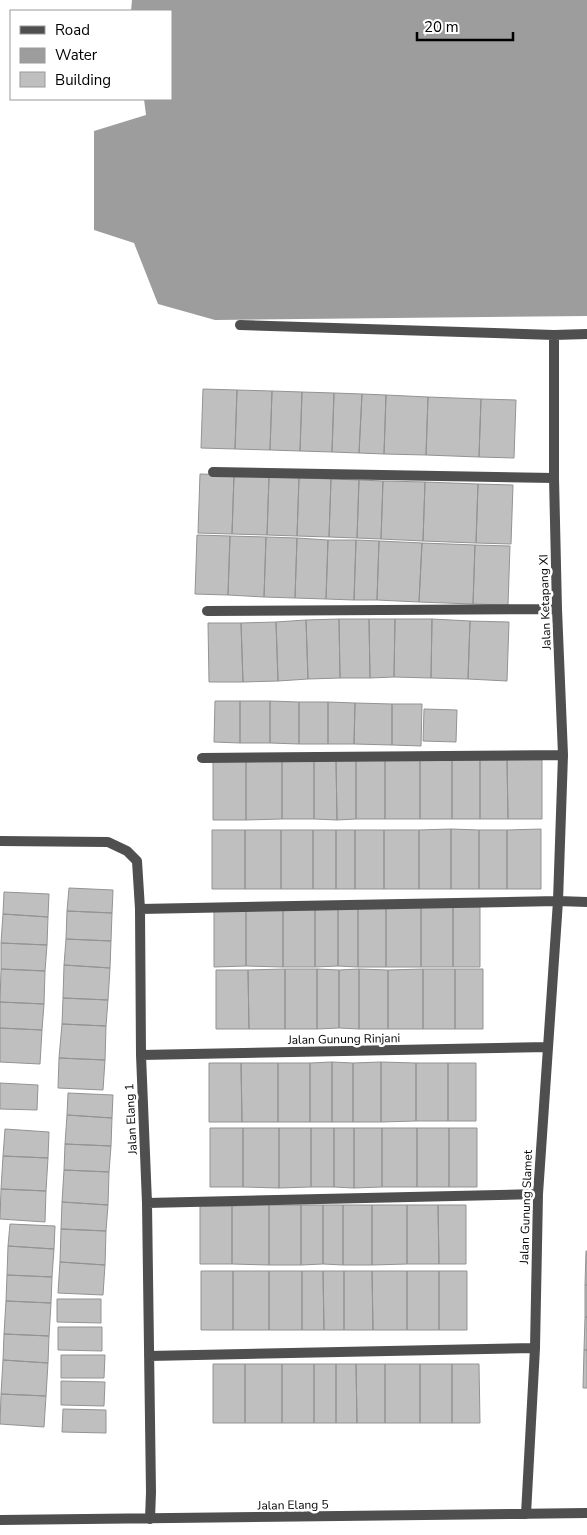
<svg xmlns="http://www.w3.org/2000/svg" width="587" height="1535" viewBox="0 0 587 1535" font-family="'Nunito Sans',sans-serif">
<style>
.water{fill:#9d9d9d}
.building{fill:#bfbfbf;stroke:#939393}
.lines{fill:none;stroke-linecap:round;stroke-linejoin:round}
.street{stroke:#4f4f4f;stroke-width:10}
.labels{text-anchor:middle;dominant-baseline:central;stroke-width:5;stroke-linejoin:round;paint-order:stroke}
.street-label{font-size:12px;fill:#000;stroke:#fff}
</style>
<rect width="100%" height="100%" fill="#fff"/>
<path class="water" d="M 132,0 L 587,0 L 587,316 L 215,320 L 158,304 L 134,243 L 94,230 L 94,131 L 146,115 L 144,99 L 171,99 L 171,11 L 131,11 Z"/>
<path class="building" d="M 203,389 L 237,390 L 235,449 L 201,448 Z
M 237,390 L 272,391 L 270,450 L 235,449 Z
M 272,391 L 302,392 L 300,451 L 270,450 Z
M 302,392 L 334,393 L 332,452 L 300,451 Z
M 334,393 L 362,394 L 359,453 L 332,452 Z
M 362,394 L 386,395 L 384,454 L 359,453 Z
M 386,395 L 428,397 L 426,455 L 384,454 Z
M 428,397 L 481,399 L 479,457 L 426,455 Z
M 481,399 L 516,400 L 514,458 L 479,457 Z
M 200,474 L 234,475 L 232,534 L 198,533 Z
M 234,475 L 269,477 L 267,535 L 232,534 Z
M 269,477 L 299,478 L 297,536 L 267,535 Z
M 299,478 L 331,479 L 329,537 L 297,536 Z
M 331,479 L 359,480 L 357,538 L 329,537 Z
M 359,480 L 383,481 L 381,539 L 357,538 Z
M 383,481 L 425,482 L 423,541 L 381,539 Z
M 425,482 L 478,484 L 476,543 L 423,541 Z
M 478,484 L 513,485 L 511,544 L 476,543 Z
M 197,535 L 230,536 L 228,595 L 195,594 Z
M 230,536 L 266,537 L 264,597 L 228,595 Z
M 266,537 L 297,538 L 295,598 L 264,597 Z
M 297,538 L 328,540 L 326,599 L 295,598 Z
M 328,540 L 356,540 L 354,600 L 326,599 Z
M 356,540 L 379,541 L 377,600 L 354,600 Z
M 379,541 L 422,543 L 419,602 L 377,600 Z
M 422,543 L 475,545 L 473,604 L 419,602 Z
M 475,545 L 510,546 L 508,605 L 473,604 Z
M 339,619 L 369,619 L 370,678 L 340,678 Z
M 339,619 L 340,678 L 308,679 L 306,620 Z
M 369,619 L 395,619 L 394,677 L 370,678 Z
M 395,619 L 432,619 L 431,678 L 394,677 Z
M 432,619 L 470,621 L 468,679 L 431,678 Z
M 306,620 L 308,679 L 278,681 L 276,622 Z
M 470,621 L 509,622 L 507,681 L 468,679 Z
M 276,622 L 278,681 L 243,682 L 241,623 Z
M 208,623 L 241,623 L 243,682 L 209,682 Z
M 215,701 L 240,701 L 240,743 L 214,742 Z
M 240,701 L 270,701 L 270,743 L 240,743 Z
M 270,701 L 299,702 L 299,744 L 270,743 Z
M 299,702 L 328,702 L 328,744 L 299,744 Z
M 328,702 L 355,703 L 354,744 L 328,744 Z
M 355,703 L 392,704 L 392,745 L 354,744 Z
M 392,704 L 422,704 L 421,746 L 392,745 Z
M 424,709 L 457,710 L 456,742 L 423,741 Z
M 213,760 L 246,760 L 246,820 L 213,820 Z
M 246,760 L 282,760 L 282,819 L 246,820 Z
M 282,760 L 314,760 L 314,819 L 282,819 Z
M 314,760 L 336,760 L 337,820 L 314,819 Z
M 336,760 L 356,760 L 356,819 L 337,820 Z
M 356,760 L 385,760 L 385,819 L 356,819 Z
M 385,760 L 420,760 L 420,819 L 385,819 Z
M 420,760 L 452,760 L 452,819 L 420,819 Z
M 452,760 L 480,760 L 480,819 L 452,819 Z
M 480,760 L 507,760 L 508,819 L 480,819 Z
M 507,760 L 542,760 L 542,819 L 508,819 Z
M 451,829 L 479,830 L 479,889 L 451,889 Z
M 451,829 L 451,889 L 419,889 L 419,830 Z
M 541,829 L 541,889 L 507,889 L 507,830 Z
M 212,830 L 245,830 L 245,889 L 212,889 Z
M 245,830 L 281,830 L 281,889 L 245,889 Z
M 281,830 L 313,830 L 313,889 L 281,889 Z
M 313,830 L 336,830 L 336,889 L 313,889 Z
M 336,830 L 355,830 L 355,889 L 336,889 Z
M 355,830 L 384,830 L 384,889 L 355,889 Z
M 384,830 L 419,830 L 419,889 L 384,889 Z
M 479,830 L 507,830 L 507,889 L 479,889 Z
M 69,888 L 113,890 L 112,913 L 67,911 Z
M 4,892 L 49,894 L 48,917 L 3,914 Z
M 283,907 L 315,907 L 315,967 L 283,967 Z
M 283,907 L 283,967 L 246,966 L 246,908 Z
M 315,907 L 338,908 L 338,966 L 315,967 Z
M 358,907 L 386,907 L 386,967 L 358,967 Z
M 358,907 L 358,967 L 338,966 L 338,908 Z
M 386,907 L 421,907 L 421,967 L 386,967 Z
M 421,907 L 453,907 L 453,967 L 421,967 Z
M 453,907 L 480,907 L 480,967 L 453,967 Z
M 214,908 L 246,908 L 246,966 L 214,967 Z
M 67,911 L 112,913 L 111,941 L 66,939 Z
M 3,914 L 48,917 L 47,945 L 1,943 Z
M 66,939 L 111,941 L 110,968 L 64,965 Z
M 1,943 L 47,945 L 45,971 L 1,969 Z
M 64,965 L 110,968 L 108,1000 L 63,998 Z
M 1,969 L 45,971 L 44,1004 L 0,1002 Z
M 285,969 L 317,969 L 317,1029 L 285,1029 Z
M 285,969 L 285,1029 L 249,1029 L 248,970 Z
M 317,969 L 339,970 L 339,1028 L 317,1029 Z
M 359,969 L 388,970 L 388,1029 L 359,1029 Z
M 359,969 L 359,1029 L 339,1028 L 339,970 Z
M 423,969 L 455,969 L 455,1029 L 423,1029 Z
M 423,969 L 423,1029 L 388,1029 L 388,970 Z
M 455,969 L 483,969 L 483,1029 L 455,1029 Z
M 216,970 L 248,970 L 249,1029 L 216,1029 Z
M 63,998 L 108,1000 L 106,1026 L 62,1024 Z
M 0,1002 L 44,1004 L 42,1030 L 0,1028 Z
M 62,1024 L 106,1026 L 105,1060 L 59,1058 Z
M 0,1028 L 42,1030 L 40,1064 L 0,1062 Z
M 59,1058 L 105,1060 L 103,1090 L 58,1088 Z
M 332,1062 L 353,1063 L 353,1122 L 332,1122 Z
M 332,1062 L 332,1122 L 310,1122 L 310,1063 Z
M 381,1062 L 416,1063 L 416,1121 L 381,1122 Z
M 381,1062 L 381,1122 L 353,1122 L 353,1063 Z
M 209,1063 L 241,1063 L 242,1122 L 209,1122 Z
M 241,1063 L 278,1063 L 278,1122 L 242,1122 Z
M 278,1063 L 310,1063 L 310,1122 L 278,1122 Z
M 416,1063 L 448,1063 L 448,1121 L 416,1121 Z
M 448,1063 L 476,1063 L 476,1121 L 448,1121 Z
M 0,1083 L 38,1085 L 37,1110 L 0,1109 Z
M 68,1093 L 113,1095 L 112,1118 L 67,1115 Z
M 67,1115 L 112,1118 L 111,1146 L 65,1144 Z
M 210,1128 L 243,1128 L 243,1187 L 210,1187 Z
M 243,1128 L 279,1128 L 279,1188 L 243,1187 Z
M 279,1128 L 311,1128 L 311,1187 L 279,1188 Z
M 311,1128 L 334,1128 L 334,1187 L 311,1187 Z
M 334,1128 L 354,1128 L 354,1188 L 334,1187 Z
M 354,1128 L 382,1128 L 382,1187 L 354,1188 Z
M 382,1128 L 417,1128 L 417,1187 L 382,1187 Z
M 417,1128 L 449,1128 L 449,1187 L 417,1187 Z
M 449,1128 L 477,1128 L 477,1187 L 449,1187 Z
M 5,1129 L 49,1132 L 48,1158 L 3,1156 Z
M 65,1144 L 111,1146 L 109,1172 L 64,1170 Z
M 3,1156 L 48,1158 L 46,1191 L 1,1189 Z
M 64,1170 L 109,1172 L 108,1205 L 62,1202 Z
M 1,1189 L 46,1191 L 45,1222 L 0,1219 Z
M 62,1202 L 108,1205 L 106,1231 L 61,1229 Z
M 269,1205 L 301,1205 L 301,1265 L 269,1265 Z
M 269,1205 L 269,1265 L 232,1264 L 232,1206 Z
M 301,1205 L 323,1205 L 323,1264 L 301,1265 Z
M 323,1205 L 343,1205 L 343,1265 L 323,1264 Z
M 343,1205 L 372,1205 L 372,1265 L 343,1265 Z
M 372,1205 L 407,1205 L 407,1264 L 372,1265 Z
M 407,1205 L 438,1205 L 439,1264 L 407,1264 Z
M 438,1205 L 466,1205 L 466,1264 L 439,1264 Z
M 200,1206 L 232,1206 L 232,1264 L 200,1264 Z
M 10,1224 L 55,1226 L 54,1249 L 8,1246 Z
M 61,1229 L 106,1231 L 105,1265 L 60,1262 Z
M 8,1246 L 54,1249 L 52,1277 L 7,1275 Z
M 586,1251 L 587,1251 L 587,1285 L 585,1285 Z
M 60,1262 L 105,1265 L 103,1295 L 58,1293 Z
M 201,1271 L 233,1271 L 233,1330 L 201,1330 Z
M 233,1271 L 269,1271 L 269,1330 L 233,1330 Z
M 269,1271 L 302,1271 L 302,1330 L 269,1330 Z
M 302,1271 L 323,1271 L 324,1330 L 302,1330 Z
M 323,1271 L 344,1271 L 344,1330 L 324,1330 Z
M 344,1271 L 372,1271 L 373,1330 L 344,1330 Z
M 372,1271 L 407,1271 L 407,1330 L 373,1330 Z
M 407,1271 L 439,1271 L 439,1330 L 407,1330 Z
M 439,1271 L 467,1271 L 467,1330 L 439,1330 Z
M 7,1275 L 52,1277 L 51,1303 L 6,1301 Z
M 585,1285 L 587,1285 L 587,1317 L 585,1317 Z
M 57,1299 L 101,1299 L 101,1323 L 57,1322 Z
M 6,1301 L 51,1303 L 49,1336 L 4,1334 Z
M 585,1317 L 587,1317 L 587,1350 L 584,1350 Z
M 58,1327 L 102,1327 L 102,1351 L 58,1350 Z
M 4,1334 L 49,1336 L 48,1363 L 3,1360 Z
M 584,1350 L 587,1350 L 587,1388 L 583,1388 Z
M 61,1355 L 105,1355 L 104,1378 L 61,1378 Z
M 3,1360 L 48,1363 L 46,1396 L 1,1394 Z
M 213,1364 L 245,1364 L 245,1423 L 213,1423 Z
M 245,1364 L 282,1364 L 282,1423 L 245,1423 Z
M 282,1364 L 314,1364 L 314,1423 L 282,1423 Z
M 314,1364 L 336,1364 L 336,1423 L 314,1423 Z
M 336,1364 L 356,1364 L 357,1423 L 336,1423 Z
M 356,1364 L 385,1364 L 385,1423 L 357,1423 Z
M 385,1364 L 420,1364 L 420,1423 L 385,1423 Z
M 420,1364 L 452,1364 L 452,1423 L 420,1423 Z
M 452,1364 L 479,1364 L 480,1423 L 452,1423 Z
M 61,1381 L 105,1382 L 104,1406 L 61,1405 Z
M 1,1394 L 46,1396 L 44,1427 L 0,1424 Z
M 63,1409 L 106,1410 L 106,1433 L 62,1432 Z"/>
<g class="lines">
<path class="street" d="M 240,325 L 554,335
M 213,472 L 554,478
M 207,611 L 557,609
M 202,758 L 563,755
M 0,841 L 108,842 L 127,851 L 137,861 L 140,909 L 141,1055 L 147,1203 L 151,1492 L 150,1519
M 140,909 L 558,901 L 587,902
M 141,1055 L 548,1047
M 147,1203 L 538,1194
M 149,1356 L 535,1348
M 526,1514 L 535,1348 L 538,1194 L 558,901 L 563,755 L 557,609 L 554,478 L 554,335 L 587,334
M 0,1520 L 587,1513"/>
</g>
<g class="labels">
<g class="street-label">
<text transform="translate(545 602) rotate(-92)">Jalan Ketapang XI</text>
<text transform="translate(344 1039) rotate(-1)">Jalan Gunung Rinjani</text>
<text transform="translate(131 1119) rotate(-93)">Jalan Elang 1</text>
<text transform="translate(526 1207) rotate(-88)">Jalan Gunung Slamet</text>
<text transform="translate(293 1505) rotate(-1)">Jalan Elang 5</text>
</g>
</g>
<rect x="10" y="10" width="162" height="90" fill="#ffffff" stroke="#999999"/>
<rect x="20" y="26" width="25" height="8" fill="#4f4f4f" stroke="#999999"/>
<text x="55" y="35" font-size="15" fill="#000000">Road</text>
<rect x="20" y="48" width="25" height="15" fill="#9d9d9d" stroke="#999999"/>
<text x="55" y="60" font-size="15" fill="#000000">Water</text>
<rect x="20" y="72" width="25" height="15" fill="#bfbfbf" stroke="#999999"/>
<text x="55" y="85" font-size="15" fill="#000000">Building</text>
<path d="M417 32v8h96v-8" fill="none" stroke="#000000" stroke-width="2.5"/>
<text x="424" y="32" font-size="15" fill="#000000" stroke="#ffffff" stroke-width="4" paint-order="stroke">20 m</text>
</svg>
